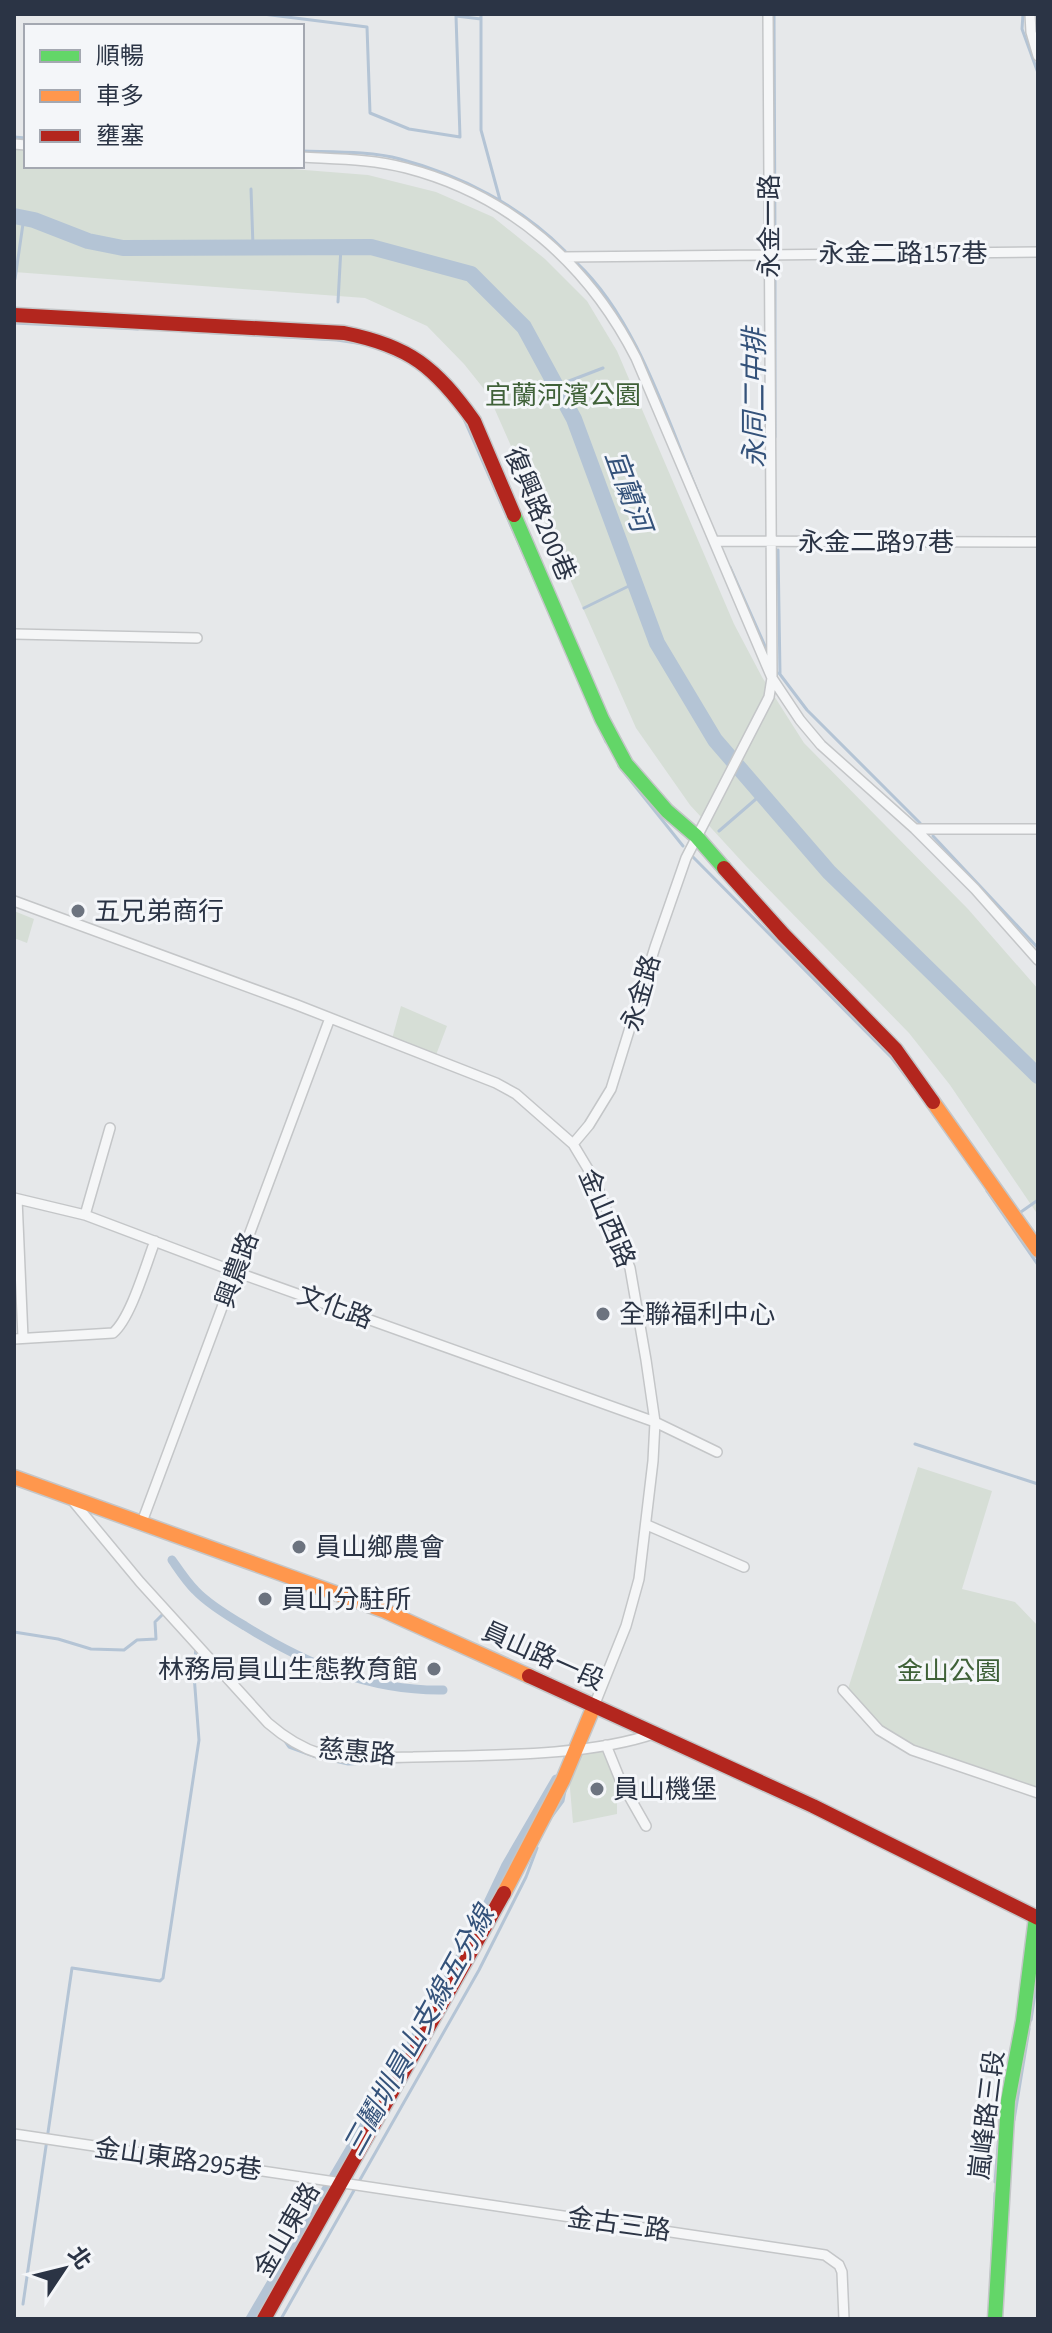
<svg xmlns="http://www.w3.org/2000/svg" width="1052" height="2333" viewBox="0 0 1052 2333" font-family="'Source Sans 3','Noto Sans TC',sans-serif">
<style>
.green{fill:#d6ded6}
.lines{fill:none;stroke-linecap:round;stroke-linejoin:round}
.stream{stroke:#b4c4d5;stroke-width:3}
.canal{stroke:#b4c4d5;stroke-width:9}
.river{stroke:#b4c4d5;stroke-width:16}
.street-casing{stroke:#c4c6c8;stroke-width:12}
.fast-casing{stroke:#c4c6c8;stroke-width:17}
.slow-casing{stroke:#c4c6c8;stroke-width:17}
.jam-casing{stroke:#c4c6c8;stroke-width:17}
.street{stroke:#f5f6f7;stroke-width:9}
.fast{stroke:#63d668;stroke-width:14}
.slow{stroke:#ff974d;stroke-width:14}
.jam{stroke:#b3261e;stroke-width:14}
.poi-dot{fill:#6c737f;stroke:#f4f6f9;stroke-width:3}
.labels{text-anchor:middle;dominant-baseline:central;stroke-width:6;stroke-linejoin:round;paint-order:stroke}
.street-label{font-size:26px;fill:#2b3445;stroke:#f4f6f9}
.park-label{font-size:26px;fill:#3f6138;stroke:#f4f6f9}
.poi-label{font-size:26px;fill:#2b3445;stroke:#f4f6f9;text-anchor:start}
.water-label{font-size:28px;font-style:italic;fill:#34527a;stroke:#f4f6f9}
</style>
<rect width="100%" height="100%" fill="#e6e8ea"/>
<path class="green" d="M 14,146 L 26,147 L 26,166 L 254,166 L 368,175 L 436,192 L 493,217 L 545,259 L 587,301 L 617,351 L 734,624 L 762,677 L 804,743 L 968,909 L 1038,989 L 1038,1215 L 950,1085 L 909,1033 L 746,866 L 690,805 L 636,728 L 488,394 L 464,364 L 427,326 L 365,298 L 14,272 Z
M 14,911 L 34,919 L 27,943 L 14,938 Z
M 401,1006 L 447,1026 L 436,1055 L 392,1039 Z
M 918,1467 L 992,1491 L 962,1589 L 1015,1602 L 1038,1626 L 1038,1788 L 913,1747 L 880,1726 L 848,1689 Z
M 577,1752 L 603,1752 L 610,1760 L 626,1795 L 617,1800 L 617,1814 L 573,1823 L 569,1777 Z"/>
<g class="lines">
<path class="stream" d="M 263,14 L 367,27 L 370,113 L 409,129 L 460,137 L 456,16 L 481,19
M 481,14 L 481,130 L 500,200
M 774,14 L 775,247
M 1023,14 L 1022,29 L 1038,73
M 14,137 L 26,138
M 302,151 C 331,152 372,151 400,159 C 461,175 520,206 565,251
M 251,189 L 253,246
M 577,263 C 637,319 667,420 699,495
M 15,279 L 24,217
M 338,302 L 341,247
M 14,323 L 138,329
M 182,331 L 337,340 L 370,345 L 410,362
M 556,386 L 603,368
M 464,419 L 606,742
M 775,437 L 775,261
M 778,550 L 780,674
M 730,567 L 769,655
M 584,608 L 635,583
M 779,673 L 807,710 L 920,823
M 619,766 L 683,846
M 719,831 L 756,799
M 933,836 L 1038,948
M 692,856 L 892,1058 L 914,1087
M 987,1191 L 1038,1265
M 1018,1214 L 1038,1200
M 915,1444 L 1038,1484
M 14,1632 L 58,1639 L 91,1649 L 124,1650 L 137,1640 L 156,1639 L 155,1622 L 164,1613
M 284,1740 L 289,1747 L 319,1758
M 330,1760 L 348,1764 L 414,1761
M 552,1816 L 563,1801 L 565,1791
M 1031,2020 L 1038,1974
M 1014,2120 L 1029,2029
M 995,2182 L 999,2134
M 991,2277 L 995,2193
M 23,2304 L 72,1968 L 160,1981 L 163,1978 L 199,1740 L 194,1675 L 196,1646
M 281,2319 L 479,1970 L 526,1877 L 537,1848"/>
<path class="canal" d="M 172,1560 C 179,1570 186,1581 195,1590 C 208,1604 228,1616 245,1626 C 306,1664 369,1691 443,1690
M 250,2319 L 406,2053 L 475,1930 L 506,1865 L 556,1779"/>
<path class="river" d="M 14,216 L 34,220 L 88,241 L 123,248 L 371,247 L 471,274 L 524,327 L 574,419 L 657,643 L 715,740 L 829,872 L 1038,1076"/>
<defs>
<path id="street" d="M 1030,14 L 1031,32 L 1038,56
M 14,144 L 26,145
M 302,157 C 337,159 372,159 406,168 C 510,195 588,264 636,358 L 772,678 L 800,720 L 821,745 L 915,829 L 975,889 L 1038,960
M 564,257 L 1038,252
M 714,541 L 1038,542
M 14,634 L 197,638
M 915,829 L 1038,829
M 14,901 L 297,1005 L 496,1083 L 516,1094 L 573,1144 L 594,1179 L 630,1268 L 646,1360 L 655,1422 L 653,1461 L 639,1579 L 626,1626 L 594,1706
M 573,1144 L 589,1125 L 611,1089 L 655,947 L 686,858 L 769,697 L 772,678 L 768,14
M 14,1198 L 85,1215 L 236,1272 L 655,1422 L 717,1452
M 17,1199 L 23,1338
M 85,1215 L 110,1128
M 14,1339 L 113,1333 C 131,1318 146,1264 155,1241
M 72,1500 L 140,1582 L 268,1723 C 283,1736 301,1748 321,1754 C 349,1761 383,1757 413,1757 C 486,1755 588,1757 656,1733
M 142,1522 L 330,1018
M 647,1525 L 744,1567
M 843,1690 L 879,1730 L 912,1750 L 1038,1793
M 606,1745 L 621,1782 L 646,1826
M 14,2134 L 825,2255 L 839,2265 L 842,2272 L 844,2319"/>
<path id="fast" d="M 514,515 L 602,719 L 626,764 L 667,811 L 696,836 L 724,868
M 995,2319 L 1008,2101 L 1023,2021 L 1036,1917"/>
<path id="slow" d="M 933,1102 L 1038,1250
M 14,1477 L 385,1611 L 529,1676
M 504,1893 L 563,1780 L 594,1706"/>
<path id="jam" d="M 14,315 L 344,333 C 410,346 435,367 474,421 L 514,515
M 724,868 L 783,934 L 896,1050 L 933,1102
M 529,1676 L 813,1806 L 1038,1918
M 264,2319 L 504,1893"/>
</defs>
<use href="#street" class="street-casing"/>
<use href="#fast" class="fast-casing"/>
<use href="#slow" class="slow-casing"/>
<use href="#jam" class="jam-casing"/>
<use href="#street" class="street"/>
<use href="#fast" class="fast"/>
<use href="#slow" class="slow"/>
<use href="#jam" class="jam"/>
</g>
<g class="poi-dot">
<circle cx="78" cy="911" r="8"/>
<circle cx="603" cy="1314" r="8"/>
<circle cx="299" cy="1547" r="8"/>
<circle cx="265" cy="1599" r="8"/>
<circle cx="434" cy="1669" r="8"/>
<circle cx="597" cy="1789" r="8"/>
</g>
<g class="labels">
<g class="street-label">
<text transform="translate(769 226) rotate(-90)">永金一路</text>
<text x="903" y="253">永金二路157巷</text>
<text transform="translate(540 514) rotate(67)">復興路200巷</text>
<text x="876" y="542">永金二路97巷</text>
<text transform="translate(641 993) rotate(-74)">永金路</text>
<text transform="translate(607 1218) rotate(67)">金山西路</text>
<text transform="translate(237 1270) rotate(-70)">興農路</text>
<text transform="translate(335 1307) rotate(20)">文化路</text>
<text transform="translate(543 1656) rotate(24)">員山路一段</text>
<text transform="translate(357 1752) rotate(5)">慈惠路</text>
<text transform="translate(987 2115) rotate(-83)">嵐峰路三段</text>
<text transform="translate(178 2159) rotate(8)">金山東路295巷</text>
<text transform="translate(619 2224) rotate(8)">金古三路</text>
<text transform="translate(287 2230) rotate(-60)">金山東路</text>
</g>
<g class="park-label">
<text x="563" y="395">宜蘭河濱公園</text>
<text x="949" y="1671">金山公園</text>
</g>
<g class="poi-label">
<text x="94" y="911">五兄弟商行</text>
<text x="619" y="1314">全聯福利中心</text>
<text x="315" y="1547">員山鄉農會</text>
<text x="281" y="1599">員山分駐所</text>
<text x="418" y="1669" text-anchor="end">林務局員山生態教育館</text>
<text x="613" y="1789">員山機堡</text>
</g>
<g class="water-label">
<text transform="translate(755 398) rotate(-90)">永同二中排</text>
<text transform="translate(628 491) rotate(70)">宜蘭河</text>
<text transform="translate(419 2031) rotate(-61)">三鬮圳員山支線五分線</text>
</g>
</g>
<rect width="1052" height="2333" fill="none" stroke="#2b3445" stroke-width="32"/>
<rect x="24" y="24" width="280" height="144" fill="#f4f6f9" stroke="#a4a8b1" stroke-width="2"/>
<rect x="40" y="50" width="40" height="12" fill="#63d668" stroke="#a4a8b1" stroke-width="2"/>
<text x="96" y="64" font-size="24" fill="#2b3445">順暢</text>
<rect x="40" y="90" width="40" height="12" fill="#ff974d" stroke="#a4a8b1" stroke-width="2"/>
<text x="96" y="104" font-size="24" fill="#2b3445">車多</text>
<rect x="40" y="130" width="40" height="12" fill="#b3261e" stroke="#a4a8b1" stroke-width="2"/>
<text x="96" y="144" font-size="24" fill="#2b3445">壅塞</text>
<g transform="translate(64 2269) rotate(55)" stroke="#f4f6f9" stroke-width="6" paint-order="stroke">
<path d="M0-6L14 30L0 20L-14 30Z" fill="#2b3445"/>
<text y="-12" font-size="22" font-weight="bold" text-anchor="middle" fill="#2b3445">北</text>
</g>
</svg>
